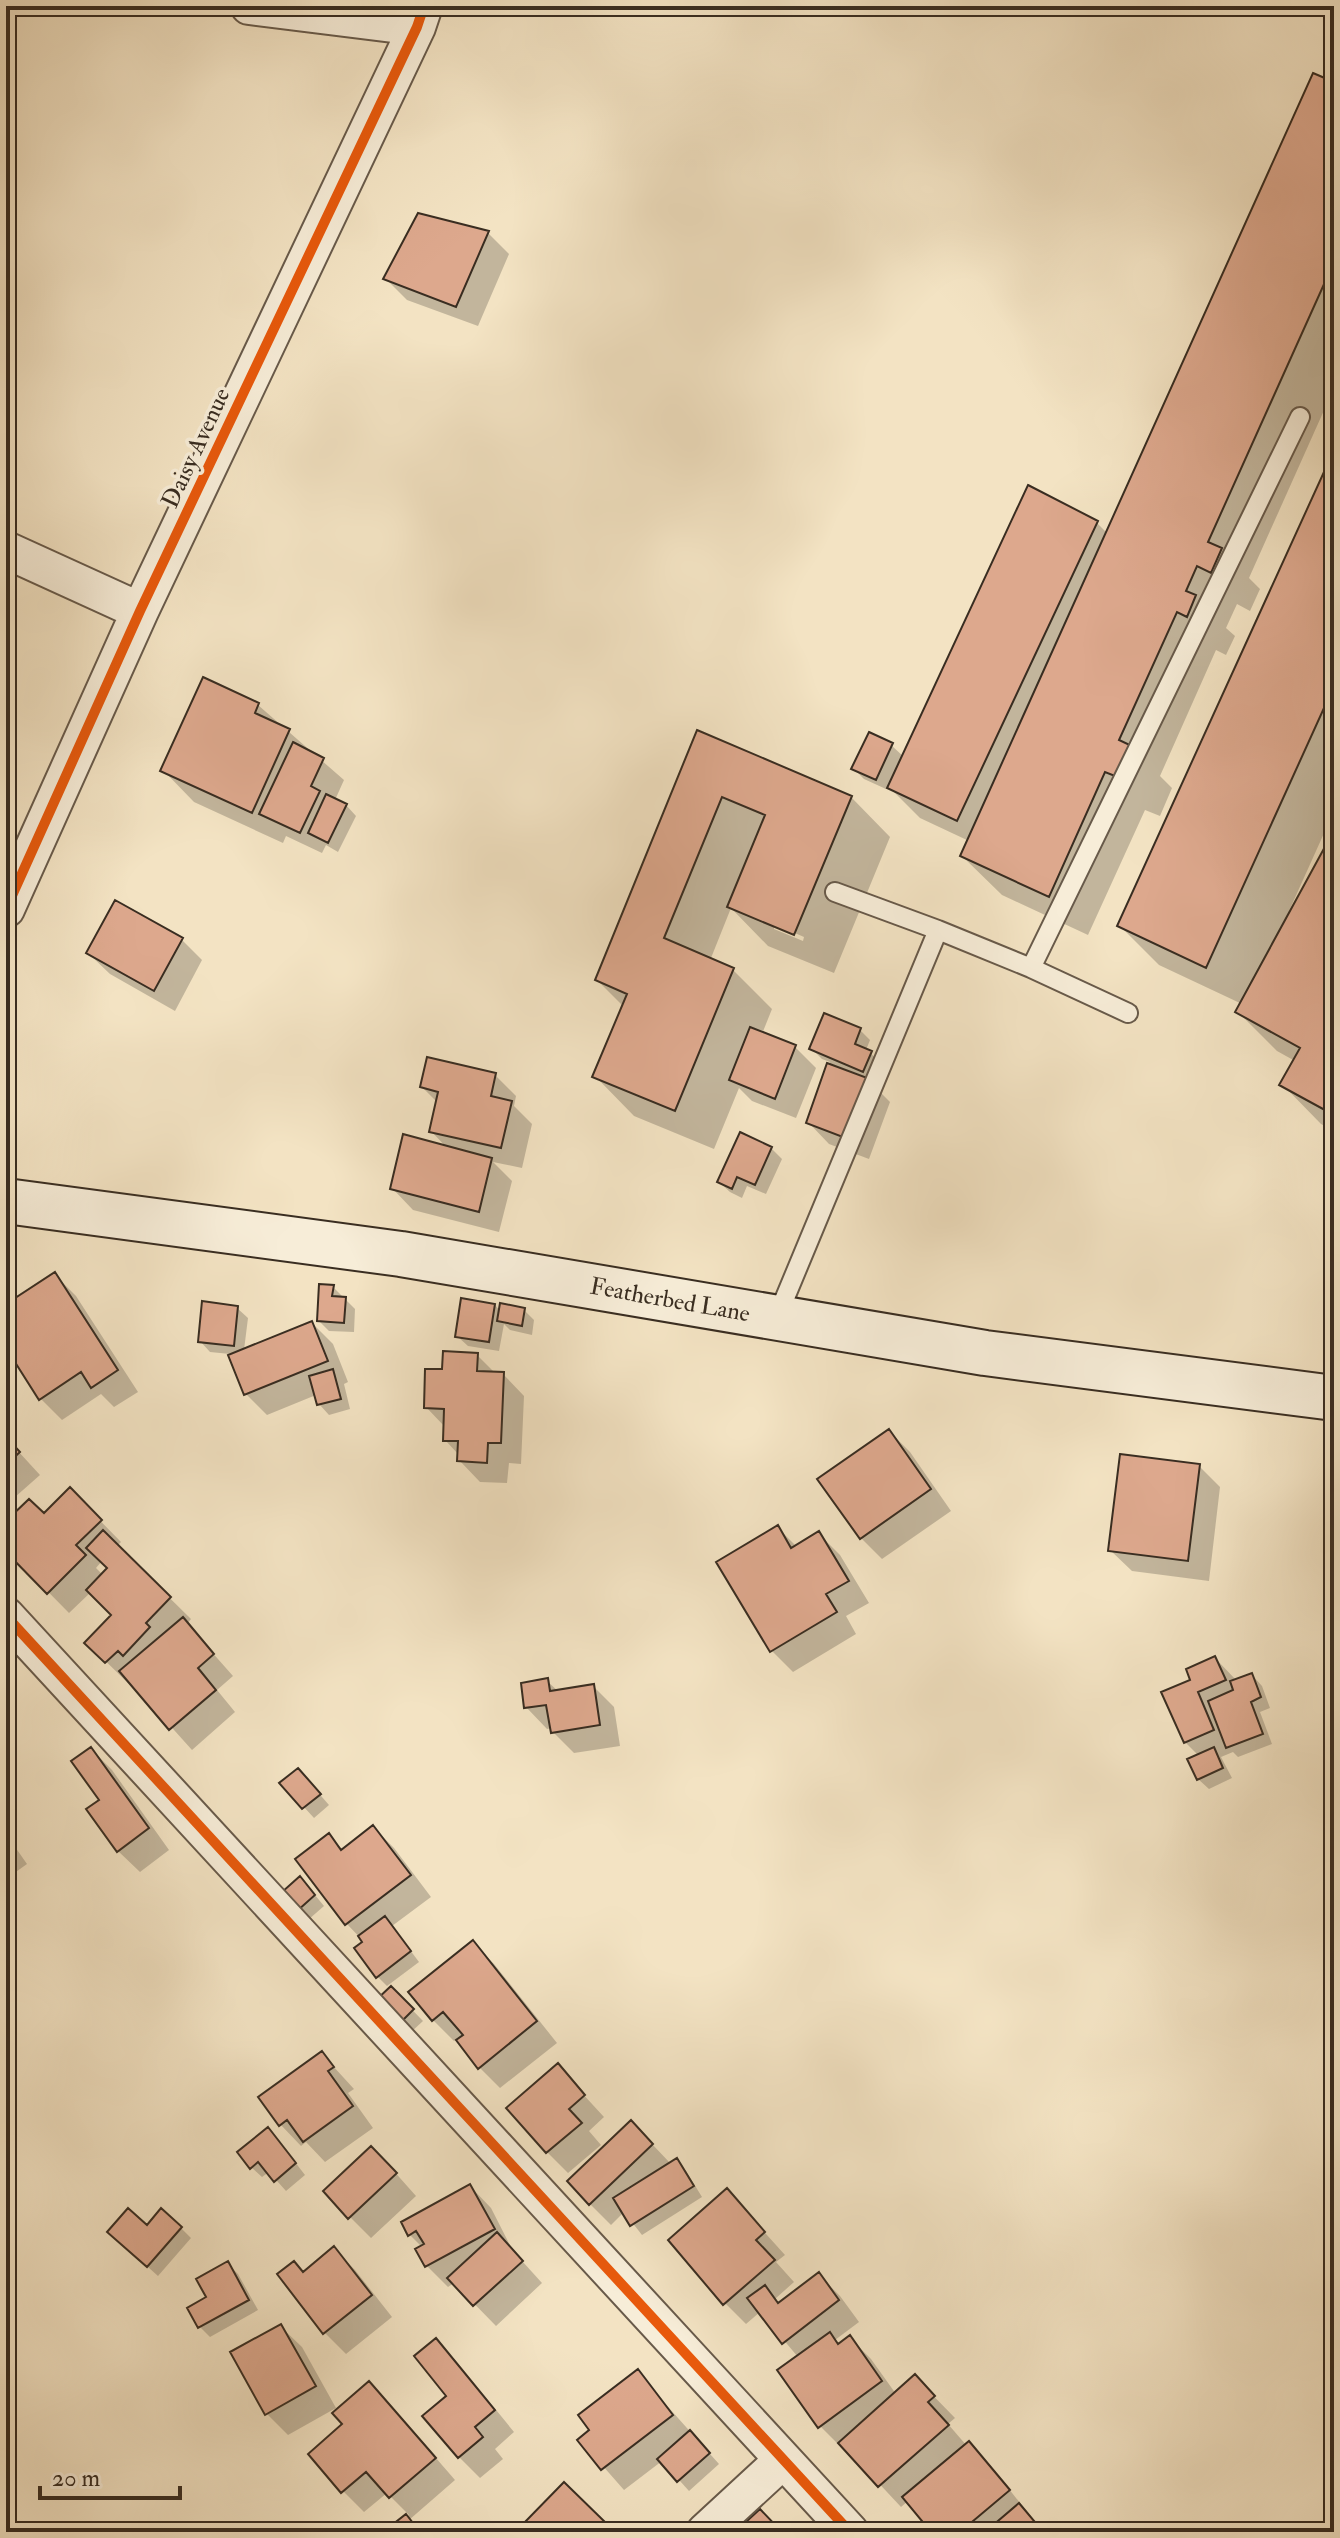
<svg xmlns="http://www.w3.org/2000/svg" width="1340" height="2538" viewBox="0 0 1340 2538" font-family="'IM FELL Double Pica',serif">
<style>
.shadow{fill:#0003;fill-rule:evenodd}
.building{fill:#dda88d;stroke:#392d21;stroke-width:2}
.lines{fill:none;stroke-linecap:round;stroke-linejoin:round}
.lane-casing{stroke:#685a4a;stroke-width:22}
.street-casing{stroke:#685a4a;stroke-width:40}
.secondary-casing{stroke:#392d21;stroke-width:48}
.lane{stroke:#f7edd8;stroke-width:18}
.street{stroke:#f7edd8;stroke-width:36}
.secondary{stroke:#f7edd8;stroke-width:44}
.cycleway-casing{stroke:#f7edd8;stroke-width:15}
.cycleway{stroke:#e8590c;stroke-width:10}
.labels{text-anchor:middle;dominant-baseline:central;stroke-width:7;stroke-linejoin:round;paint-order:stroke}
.street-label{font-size:24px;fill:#392d21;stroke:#f7edd8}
</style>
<rect width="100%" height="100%" fill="#f3e3c3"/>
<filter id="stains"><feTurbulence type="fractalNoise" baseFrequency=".0025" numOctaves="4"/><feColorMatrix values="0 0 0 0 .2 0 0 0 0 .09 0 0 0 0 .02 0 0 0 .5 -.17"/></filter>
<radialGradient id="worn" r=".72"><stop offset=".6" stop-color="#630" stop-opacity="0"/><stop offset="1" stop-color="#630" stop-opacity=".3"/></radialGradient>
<path class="shadow" d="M 1334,84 L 1334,388 L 1249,578 L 1260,589 L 1250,611 L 1237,604 L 1226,628 L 1235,636 L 1226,655 L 1216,650 L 1160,776 L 1172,788 L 1160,816 L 1145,810 L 1088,935 L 1002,895 L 962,856 L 969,841 L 920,818 L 888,786 L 886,789 L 864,779 L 854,769 L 891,745 L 904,757 L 1097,523 L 1108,534 Z
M 488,233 L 509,254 L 478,326 L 407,300 L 386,279 Z
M 1334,455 L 1334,811 L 1289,911 L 1292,912 L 1334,835 L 1334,1131 L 1321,1124 L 1282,1084 L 1295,1061 L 1277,1051 L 1238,1012 L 1242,1004 L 1159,965 L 1120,926 Z
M 258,705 L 344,780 L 335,800 L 346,805 L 356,816 L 338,852 L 326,845 L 322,853 L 286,836 L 283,843 L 194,802 L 163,770 Z
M 698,733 L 851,797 L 890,837 L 834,973 L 768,946 L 731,908 L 711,958 L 732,969 L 772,1009 L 762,1034 L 795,1047 L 816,1068 L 796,1118 L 752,1101 L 739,1088 L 714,1149 L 634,1116 L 595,1076 L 624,1007 L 597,980 ZM 774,924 L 804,937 L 803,941 L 774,929 Z
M 181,939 L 202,960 L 175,1011 L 110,974 L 88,953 Z
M 860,1030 L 870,1040 L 866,1050 L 881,1062 L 874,1080 L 865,1077 L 890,1102 L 869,1159 L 829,1144 L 808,1122 L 830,1062 L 822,1059 L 812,1049 Z
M 495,1075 L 516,1096 L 514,1106 L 532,1124 L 522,1168 L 493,1162 L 512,1181 L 499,1232 L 413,1210 L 392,1188 L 447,1148 L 431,1131 L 437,1102 L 422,1087 Z
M 771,1148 L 782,1159 L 766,1194 L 747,1186 L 742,1198 L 730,1192 L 719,1182 Z
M 55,1275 L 76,1296 L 138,1392 L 114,1407 L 101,1394 L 62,1420 L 41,1399 L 6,1344 L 6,1306 Z
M 333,1287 L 355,1309 L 354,1332 L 329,1331 L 319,1321 Z
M 495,1305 L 501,1312 L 524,1310 L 534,1320 L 532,1335 L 510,1330 L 504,1324 L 499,1351 L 468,1346 L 457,1336 Z
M 237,1308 L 248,1318 L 244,1350 L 312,1323 L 333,1344 L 348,1382 L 344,1384 L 350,1409 L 329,1415 L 319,1404 L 316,1395 L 267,1415 L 246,1394 L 230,1354 L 210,1352 L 200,1341 Z
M 477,1355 L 496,1374 L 503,1374 L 524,1396 L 521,1464 L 509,1463 L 507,1483 L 480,1482 L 459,1460 L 459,1455 L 445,1440 L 445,1427 L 426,1407 Z
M 889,1431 L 910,1452 L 951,1511 L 882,1559 L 861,1538 Z
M 6,1438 L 40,1475 L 6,1505 Z
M 1199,1466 L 1220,1487 L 1209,1581 L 1132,1571 L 1110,1550 Z
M 70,1490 L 121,1542 L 117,1546 L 191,1619 L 187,1624 L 233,1676 L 217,1690 L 235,1712 L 192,1750 L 130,1681 L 128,1683 L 87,1643 L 114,1615 L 91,1592 L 69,1613 L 6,1549 L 6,1524 L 44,1516 ZM 102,1561 L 110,1568 L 103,1575 L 96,1568 Z
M 778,1528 L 797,1547 L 819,1534 L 840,1555 L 869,1603 L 846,1616 L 856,1634 L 793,1672 L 772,1651 Z
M 1215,1658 L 1236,1680 L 1252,1675 L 1262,1686 L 1270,1708 L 1260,1712 L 1272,1744 L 1238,1757 L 1233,1752 L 1221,1757 L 1232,1778 L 1209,1789 L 1198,1779 L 1199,1756 L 1185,1742 L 1193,1681 Z
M 547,1681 L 559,1692 L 593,1686 L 614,1707 L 620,1746 L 574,1753 L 553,1732 L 552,1728 L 547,1729 L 526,1707 Z
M 91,1749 L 112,1770 L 169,1850 L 140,1872 L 118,1851 L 101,1800 Z
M 308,1781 L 329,1805 L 314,1818 L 282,1783 Z
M 373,1827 L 394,1848 L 431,1897 L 392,1926 L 419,1962 L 387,1986 L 377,1976 L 365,1943 L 347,1924 L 329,1835 L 343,1850 Z
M 6,1834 L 27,1864 L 6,1879 Z
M 310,1889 L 324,1906 L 308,1920 L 298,1909 Z
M 473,1943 L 494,1964 L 557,2043 L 500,2088 L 479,2067 L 457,2039 L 454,2041 L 433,2020 L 411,1992 Z
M 391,1988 L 423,2021 L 410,2033 L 378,2001 Z
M 322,2054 L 354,2089 L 348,2093 L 373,2128 L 325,2162 L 306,2142 L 301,2146 L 280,2124 Z
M 557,2066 L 604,2117 L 589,2131 L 601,2145 L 568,2173 L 547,2152 Z
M 278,2140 L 305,2175 L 286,2191 L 269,2172 L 262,2177 L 251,2167 Z
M 652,2144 L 671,2164 L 676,2161 L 686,2171 L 702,2197 L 642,2235 L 624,2212 L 611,2225 L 590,2204 Z
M 392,2169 L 416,2196 L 371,2238 L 350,2217 Z
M 470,2186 L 491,2208 L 513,2251 L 542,2283 L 496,2326 L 454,2283 L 448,2287 L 427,2266 L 422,2247 L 409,2234 Z
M 727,2191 L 785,2255 L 776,2262 L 794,2282 L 775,2299 L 780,2304 L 819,2275 L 840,2296 L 859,2322 L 835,2340 L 840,2345 L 850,2338 L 871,2359 L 896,2394 L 915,2377 L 955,2418 L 948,2424 L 967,2446 L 969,2444 L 990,2465 L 1043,2532 L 934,2532 L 908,2501 L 901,2507 L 844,2446 L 841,2447 L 820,2426 L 798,2357 L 760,2312 L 746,2324 L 725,2303 Z
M 147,2228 L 181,2228 L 191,2238 L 158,2276 L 120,2242 Z
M 334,2249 L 355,2270 L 392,2317 L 346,2354 L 325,2333 L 279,2274 L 304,2273 Z
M 227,2263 L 238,2274 L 258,2310 L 210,2337 L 199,2326 Z
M 280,2326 L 302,2347 L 336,2408 L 288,2435 L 267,2414 Z
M 436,2341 L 457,2362 L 514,2432 L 495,2449 L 503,2459 L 480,2478 L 459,2457 L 449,2396 Z
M 637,2372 L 719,2464 L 689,2491 L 662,2461 L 624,2490 L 580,2440 L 592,2430 Z
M 390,2405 L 455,2480 L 409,2520 L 420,2532 L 387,2532 L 409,2515 L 387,2493 L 364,2512 L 343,2491 Z
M 564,2485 L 612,2532 L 532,2532 Z"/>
<path class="building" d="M 1313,73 L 1334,82 L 1334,262 L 1208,542 L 1222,548 L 1211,573 L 1197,566 L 1186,591 L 1196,595 L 1187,617 L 1177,612 L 1119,740 L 1134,747 L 1120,778 L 1105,772 L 1049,897 L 960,856 Z
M 418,213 L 489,231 L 456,307 L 383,279 Z
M 1334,450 L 1334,686 L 1206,968 L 1117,926 Z
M 1028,485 L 1098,521 L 957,821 L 887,788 Z
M 203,677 L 259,703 L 255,713 L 290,729 L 252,813 L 160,771 Z
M 697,730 L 852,796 L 794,935 L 727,907 L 765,815 L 722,797 L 664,938 L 734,968 L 675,1111 L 592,1077 L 627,994 L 595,980 Z
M 869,732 L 893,743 L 876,780 L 851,769 Z
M 293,742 L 324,758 L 311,786 L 320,791 L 300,833 L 259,814 Z
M 326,794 L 347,804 L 328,843 L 308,833 Z
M 1333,832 L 1334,832 L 1334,1115 L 1279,1085 L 1300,1048 L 1235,1012 Z
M 115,900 L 183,938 L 154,991 L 86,953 Z
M 824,1013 L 861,1028 L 855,1044 L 872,1051 L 863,1072 L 809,1049 Z
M 750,1027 L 796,1045 L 775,1099 L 729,1080 Z
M 427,1057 L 496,1073 L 491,1096 L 512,1101 L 501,1148 L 429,1132 L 438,1092 L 420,1087 Z
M 827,1063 L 870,1079 L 848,1139 L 806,1123 Z
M 740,1132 L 772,1147 L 755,1185 L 737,1177 L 732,1189 L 717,1182 Z
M 403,1134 L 492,1158 L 479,1212 L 390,1189 Z
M 55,1272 L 118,1370 L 91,1388 L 81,1372 L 39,1400 L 6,1348 L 6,1304 Z
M 319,1284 L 334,1285 L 332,1296 L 346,1297 L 344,1323 L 317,1321 Z
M 461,1298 L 495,1304 L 489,1342 L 455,1337 Z
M 202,1301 L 238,1306 L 234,1346 L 198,1342 Z
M 500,1303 L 525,1308 L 522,1326 L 497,1321 Z
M 312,1321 L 328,1361 L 244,1395 L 228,1355 Z
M 443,1351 L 478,1353 L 477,1371 L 504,1372 L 501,1443 L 488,1443 L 487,1463 L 457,1461 L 458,1441 L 443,1441 L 444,1409 L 424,1408 L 425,1369 L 442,1369 Z
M 333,1369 L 341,1399 L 317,1405 L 309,1376 Z
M 889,1429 L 931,1489 L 860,1539 L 817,1479 Z
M 6,1437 L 20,1452 L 6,1465 Z
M 1120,1454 L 1200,1464 L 1188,1561 L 1108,1551 Z
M 70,1487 L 102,1520 L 76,1545 L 86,1555 L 47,1594 L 6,1552 L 6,1521 L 29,1499 L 44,1513 Z
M 778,1525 L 791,1548 L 819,1531 L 849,1581 L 826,1594 L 837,1612 L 770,1652 L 716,1562 Z
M 103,1530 L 171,1597 L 146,1623 L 150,1627 L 123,1656 L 118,1651 L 105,1663 L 84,1643 L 111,1615 L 86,1590 L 107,1568 L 86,1548 Z
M 183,1617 L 214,1654 L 198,1668 L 216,1690 L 169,1730 L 119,1671 Z
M 1334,1649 L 1334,1667 L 1325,1658 Z
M 1215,1656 L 1226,1680 L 1198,1692 L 1214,1730 L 1184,1743 L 1161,1692 L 1190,1680 L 1186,1669 Z
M 1252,1673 L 1261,1697 L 1251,1702 L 1263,1734 L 1226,1748 L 1208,1701 L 1233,1690 L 1230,1681 Z
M 548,1678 L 550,1691 L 594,1684 L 600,1725 L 551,1733 L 546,1705 L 524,1708 L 521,1683 Z
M 91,1747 L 149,1828 L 117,1852 L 86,1809 L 99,1800 L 71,1761 Z
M 1214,1747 L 1223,1768 L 1197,1780 L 1187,1759 Z
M 298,1768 L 321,1794 L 302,1809 L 279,1783 Z
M 373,1825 L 411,1875 L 345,1925 L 295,1859 L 329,1833 L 341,1850 Z
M 300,1876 L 315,1895 L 297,1911 L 282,1892 Z
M 385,1916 L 411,1951 L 376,1978 L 354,1948 L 362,1942 L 358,1936 Z
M 473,1940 L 537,2021 L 478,2069 L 456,2040 L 463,2035 L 443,2012 L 432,2021 L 408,1992 Z
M 391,1986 L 414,2009 L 398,2025 L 375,2001 Z
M 322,2051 L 334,2067 L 328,2071 L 353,2106 L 303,2142 L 287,2120 L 279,2126 L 258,2097 Z
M 558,2063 L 585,2095 L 569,2109 L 582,2123 L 546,2153 L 506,2108 Z
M 631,2120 L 653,2144 L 589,2205 L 567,2181 Z
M 268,2127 L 296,2163 L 274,2182 L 258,2162 L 250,2169 L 237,2152 Z
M 371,2146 L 397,2173 L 348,2219 L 323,2191 Z
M 677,2158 L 694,2186 L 630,2226 L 613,2198 Z
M 470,2184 L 495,2229 L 425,2267 L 415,2249 L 424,2244 L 416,2231 L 408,2236 L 401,2222 Z
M 727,2188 L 765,2232 L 756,2240 L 775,2260 L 723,2305 L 668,2240 Z
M 128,2208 L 147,2225 L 161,2208 L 182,2227 L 147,2267 L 107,2232 Z
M 497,2232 L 523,2261 L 473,2306 L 447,2278 Z
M 334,2246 L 372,2295 L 323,2334 L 277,2274 L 294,2261 L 303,2272 Z
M 228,2261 L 249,2300 L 198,2328 L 187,2308 L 206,2297 L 196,2279 Z
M 819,2272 L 839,2300 L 782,2344 L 747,2298 L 765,2285 L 778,2303 Z
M 281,2324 L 316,2386 L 265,2415 L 230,2352 Z
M 830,2332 L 838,2344 L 850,2335 L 882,2381 L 818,2428 L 777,2370 Z
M 436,2338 L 495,2410 L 475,2427 L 483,2437 L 458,2458 L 422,2416 L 446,2396 L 414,2356 Z
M 638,2369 L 673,2415 L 601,2470 L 577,2440 L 589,2430 L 578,2415 Z
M 915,2374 L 935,2396 L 928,2402 L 949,2425 L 878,2487 L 838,2443 Z
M 369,2381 L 436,2458 L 389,2498 L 366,2472 L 341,2493 L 308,2454 L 342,2424 L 332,2413 Z
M 690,2430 L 710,2453 L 677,2482 L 657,2459 Z
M 969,2441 L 1010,2490 L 960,2532 L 931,2532 L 902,2497 Z
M 564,2482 L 606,2523 L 597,2532 L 529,2532 L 522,2525 Z
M 1019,2503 L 1040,2528 L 1035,2532 L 985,2532 Z
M 760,2509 L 782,2532 L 735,2532 Z
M 406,2514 L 420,2532 L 383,2532 Z"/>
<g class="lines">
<defs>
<path id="lane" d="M 938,930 L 1031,968 L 1128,1013
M 1031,968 L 1300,417
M 777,1317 L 938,930 L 835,892"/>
<path id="street" d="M 249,6 L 417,27
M 6,550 L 140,611
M 6,909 L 140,611 L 417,27 L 424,6
M 6,1616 L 850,2532
M 705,2532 L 783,2460"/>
<path id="secondary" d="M 6,1201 L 401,1254 L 985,1353 L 1334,1398"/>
</defs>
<use href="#lane" class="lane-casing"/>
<use href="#street" class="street-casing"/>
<use href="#secondary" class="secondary-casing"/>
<use href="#lane" class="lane"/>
<use href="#street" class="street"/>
<use href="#secondary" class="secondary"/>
<defs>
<path id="cycleway" d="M 6,909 L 140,611 L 417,27 L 424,6
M 6,1616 L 850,2532"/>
</defs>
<use href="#cycleway" class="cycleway-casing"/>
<use href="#cycleway" class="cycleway"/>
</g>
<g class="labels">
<g class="street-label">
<text transform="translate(196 448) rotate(-65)">Daisy Avenue</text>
<text transform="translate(670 1300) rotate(10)">Featherbed Lane</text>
</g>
</g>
<rect width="1340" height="2538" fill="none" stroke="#f3e3c3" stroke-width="32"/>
<rect x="8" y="8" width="1324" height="2522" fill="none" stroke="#392d21" stroke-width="4"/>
<rect x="16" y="16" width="1308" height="2506" fill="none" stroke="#392d21" stroke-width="2"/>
<path d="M40 2486v12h140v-12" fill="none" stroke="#392d21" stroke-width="4"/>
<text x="52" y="2486" font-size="24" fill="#392d21" stroke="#f7edd8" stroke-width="6" paint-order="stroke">20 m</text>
<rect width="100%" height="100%" filter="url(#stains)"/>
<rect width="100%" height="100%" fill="url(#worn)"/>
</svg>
